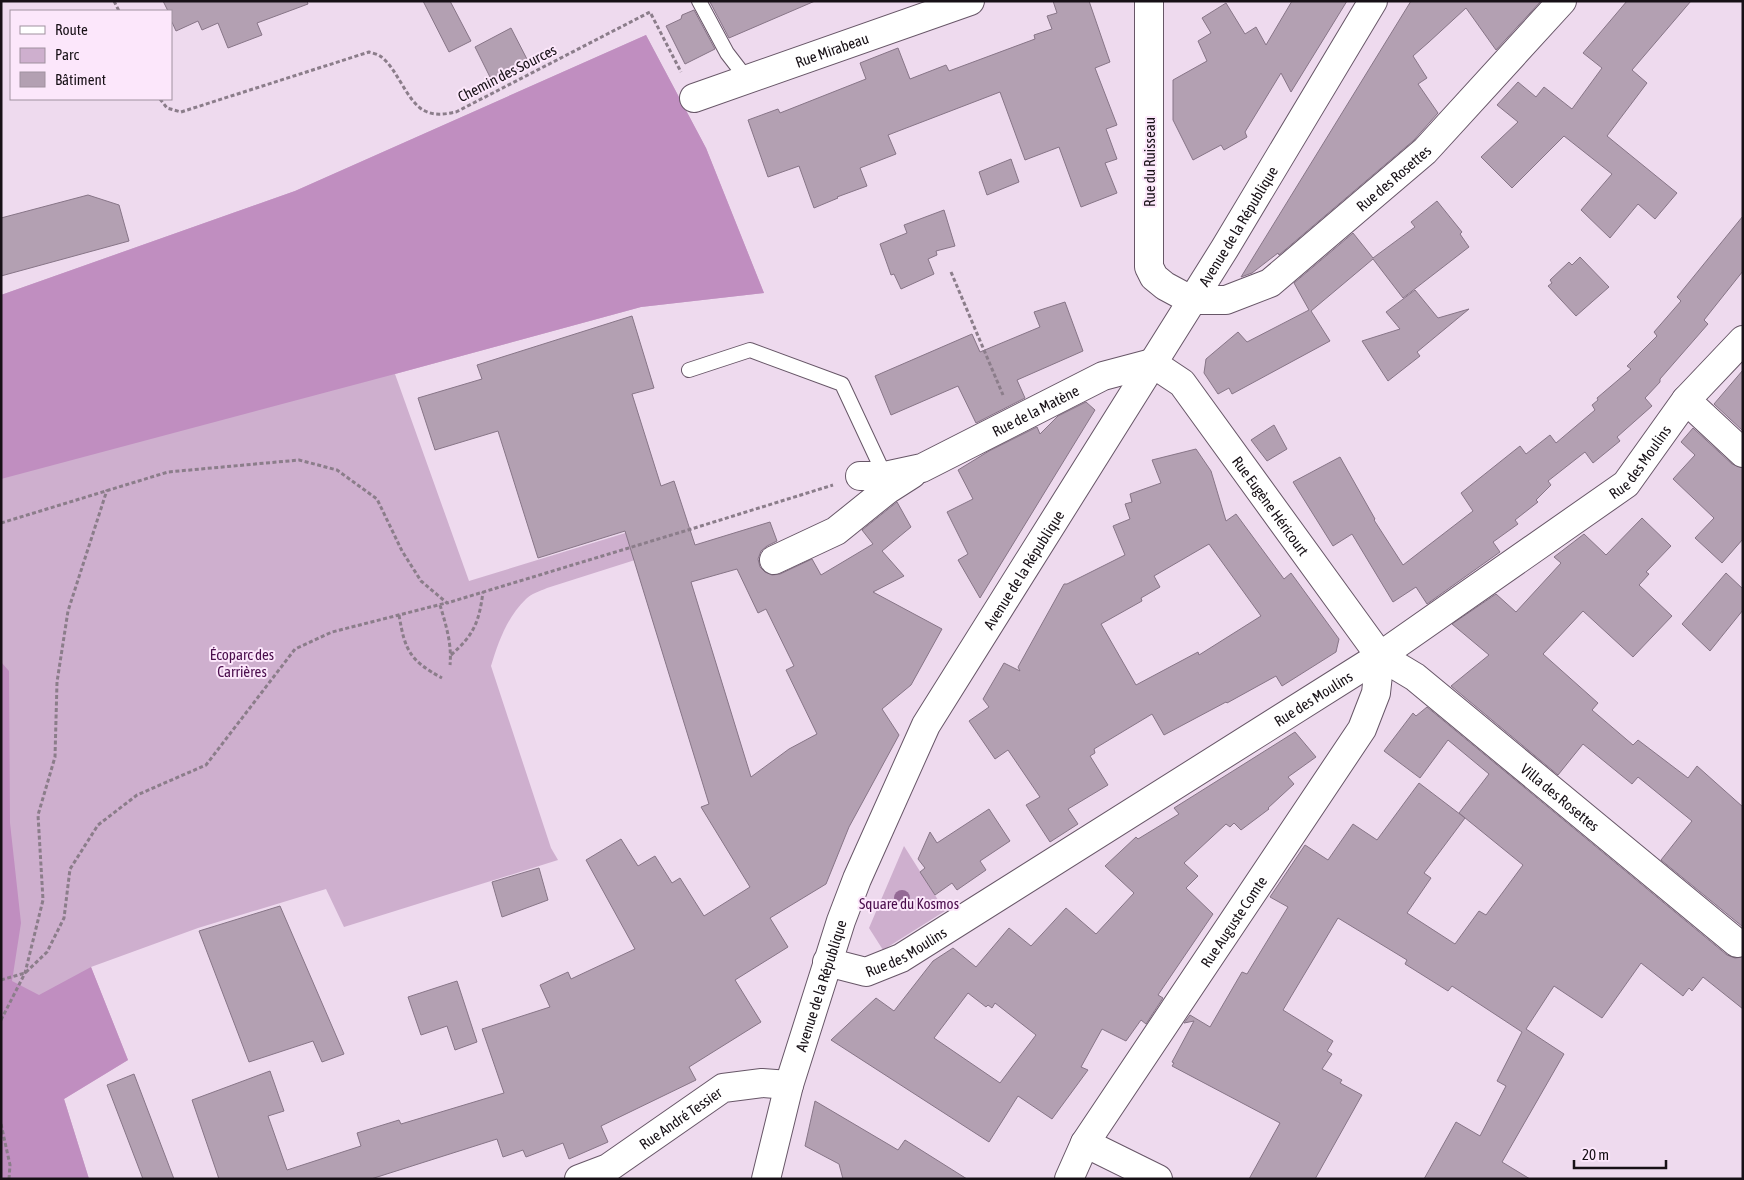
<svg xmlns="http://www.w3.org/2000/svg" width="1744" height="1180" viewBox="0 0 1744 1180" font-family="'Asap Condensed',sans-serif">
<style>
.green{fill:#ceafce}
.forest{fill:#c08ec0}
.building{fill:#b3a0b2;stroke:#877587;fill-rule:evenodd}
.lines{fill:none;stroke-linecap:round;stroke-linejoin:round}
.service-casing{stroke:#675667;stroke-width:16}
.minor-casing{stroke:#675667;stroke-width:30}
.secondary-casing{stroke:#675667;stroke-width:30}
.path{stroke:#8b7d8a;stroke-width:3;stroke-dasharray:4 2.5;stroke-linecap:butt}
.service{stroke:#fff;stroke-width:14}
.minor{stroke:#fff;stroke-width:28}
.secondary{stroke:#fff;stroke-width:28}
.tree{fill:#946995}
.labels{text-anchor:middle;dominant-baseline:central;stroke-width:4;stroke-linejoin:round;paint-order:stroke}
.street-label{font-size:15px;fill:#171016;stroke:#fce7fb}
.park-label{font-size:15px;fill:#4a0d4c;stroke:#fce7fb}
</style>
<rect width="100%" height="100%" fill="#eedaee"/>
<path class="green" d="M 646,35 L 706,148 L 764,293 L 641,307 L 395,374 L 469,581 L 671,519 L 679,546 L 547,588 C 540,591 531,594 526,599 C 507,617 498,643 491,666 L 551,848 L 558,860 L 344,927 L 326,889 L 198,928 L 91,967 L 128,1060 L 64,1099 L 89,1179 L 1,1179 L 1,295 L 295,191 Z
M 904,846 L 945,911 L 883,950 L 869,928 Z"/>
<path class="forest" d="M 646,35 L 706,148 L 764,293 L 641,307 L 395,374 L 1,479 L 1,295 L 295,191 Z
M 1,662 L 9,671 L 10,823 L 21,923 L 12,981 L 39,995 L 91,967 L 128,1060 L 64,1099 L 89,1179 L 1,1179 Z"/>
<path class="building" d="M 163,1 L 307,1 L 308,4 L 257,23 L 262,35 L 228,48 L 218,23 L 202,30 L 198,21 L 176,31 L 171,20 L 171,11 L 168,11 Z
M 423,1 L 450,1 L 471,41 L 449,52 Z
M 712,1 L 815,1 L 729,38 L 710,2 Z
M 1053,1 L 1089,1 L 1110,62 L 1095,68 L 1117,125 L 1106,129 L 1117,159 L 1105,163 L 1117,193 L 1081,207 L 1059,147 L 1025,160 L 1000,92 L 888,135 L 896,154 L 860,168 L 867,186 L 837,197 L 838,198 L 814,208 L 799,166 L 768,177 L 748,120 L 778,109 L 780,113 L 866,79 L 860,63 L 898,48 L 910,79 L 946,65 L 949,71 L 1035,39 L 1034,35 L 1052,29 L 1047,16 L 1057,13 Z
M 1292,1 L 1347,1 L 1291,92 L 1281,73 L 1245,132 L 1247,137 L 1224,150 L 1221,145 L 1193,160 L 1173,120 L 1173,80 L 1207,61 L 1198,41 L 1211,33 L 1202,18 L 1226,3 L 1245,34 L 1256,27 L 1266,45 Z
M 1411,1 L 1541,1 L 1496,50 L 1466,8 L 1429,42 L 1413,56 L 1427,78 L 1418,84 L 1438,113 L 1414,140 L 1279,255 L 1278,253 L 1252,273 L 1241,277 Z
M 1627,1 L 1691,1 L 1632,70 L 1647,83 L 1607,136 L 1677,193 L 1655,219 L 1638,204 L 1610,238 L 1581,210 L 1612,174 L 1564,136 L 1512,188 L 1481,157 L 1518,122 L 1497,105 L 1518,82 L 1536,97 L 1544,87 L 1572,109 L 1602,68 L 1583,53 Z
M 694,10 L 715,49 L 685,64 L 666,26 L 681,19 L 682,15 Z
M 511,28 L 530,65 L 494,85 L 475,47 Z
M 1011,159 L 1019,182 L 987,195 L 979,172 Z
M 88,195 L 119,205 L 129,241 L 1,276 L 1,218 Z
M 1437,201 L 1462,232 L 1460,234 L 1469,247 L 1403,298 L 1373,259 L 1311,311 L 1330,341 L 1232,394 L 1229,388 L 1218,394 L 1204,373 L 1206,359 L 1238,332 L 1247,342 L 1309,310 L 1294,283 L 1353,233 L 1373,258 L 1415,227 L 1411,222 Z
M 944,210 L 955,246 L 936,251 L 937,255 L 928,259 L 934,274 L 901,289 L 894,274 L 891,275 L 880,244 L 907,233 L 904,225 Z
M 1743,216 L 1743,271 L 1704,320 L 1708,324 L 1660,379 L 1660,382 L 1645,398 L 1652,406 L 1617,437 L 1620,441 L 1593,463 L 1585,452 L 1548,481 L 1551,485 L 1536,500 L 1538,502 L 1515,520 L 1518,524 L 1493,542 L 1500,552 L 1427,604 L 1416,587 L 1393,602 L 1352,534 L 1333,546 L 1293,482 L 1340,457 L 1375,519 L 1374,520 L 1403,565 L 1473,511 L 1461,493 L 1520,446 L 1526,454 L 1550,435 L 1556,443 L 1595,410 L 1592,405 L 1598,400 L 1597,398 L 1631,369 L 1627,366 L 1657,336 L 1654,332 L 1681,301 L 1677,297 Z
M 1580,257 L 1609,287 L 1576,316 L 1548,286 L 1552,283 L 1550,280 L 1569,262 L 1572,265 Z
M 1415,290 L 1438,318 L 1469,309 L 1417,352 L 1420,356 L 1388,381 L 1362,341 L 1400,329 L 1386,312 Z
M 1065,302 L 1083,351 L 1017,380 L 1025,398 L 976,423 L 958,386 L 891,415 L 875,376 L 972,334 L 980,352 L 1040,327 L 1034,312 Z
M 632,316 L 654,388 L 632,394 L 661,486 L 674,481 L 695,545 L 770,522 L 777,541 L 767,546 L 761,551 L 758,559 L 760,567 L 765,572 L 772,575 L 780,574 L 812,559 L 821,575 L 873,544 L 862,530 L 897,502 L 911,527 L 882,551 L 904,576 L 873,592 L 942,629 L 911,685 L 882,709 L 899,735 L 849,827 L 826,884 L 770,918 L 788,947 L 735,980 L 761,1022 L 689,1067 L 696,1080 L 601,1126 L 608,1142 L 569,1159 L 563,1143 L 526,1157 L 523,1150 L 503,1157 L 497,1139 L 371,1179 L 219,1179 L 192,1100 L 270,1071 L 284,1111 L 268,1116 L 287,1170 L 361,1146 L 357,1133 L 399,1120 L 401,1124 L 504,1093 L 482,1029 L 550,1007 L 540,985 L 568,972 L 571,979 L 635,949 L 586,860 L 621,839 L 638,866 L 655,856 L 672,883 L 680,878 L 704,916 L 750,887 L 701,807 L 709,804 L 625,531 L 538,558 L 498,431 L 435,450 L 418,398 L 482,379 L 477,365 ZM 737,569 L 758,613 L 766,609 L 794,666 L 786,670 L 817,734 L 789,749 L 751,777 L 691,582 Z
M 1743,370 L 1743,431 L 1714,404 Z
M 1086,402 L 1095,410 L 980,598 L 958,560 L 968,554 L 947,512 L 973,499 L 958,470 L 989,451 L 1037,427 L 1040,434 L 1058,416 Z
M 1274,425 L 1287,449 L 1267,461 L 1251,440 Z
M 1693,428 L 1732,464 L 1743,468 L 1743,539 L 1722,563 L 1695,538 L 1714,518 L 1673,479 L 1695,455 L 1681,442 Z
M 1196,449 L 1211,471 L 1226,521 L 1236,514 L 1284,579 L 1291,573 L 1339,639 L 1336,652 L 1282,686 L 1276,676 L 1227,703 L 1226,702 L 1164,735 L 1152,714 L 1094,749 L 1095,753 L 1090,756 L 1108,785 L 1068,809 L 1078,824 L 1050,842 L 1026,805 L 1040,797 L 1008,750 L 995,759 L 969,721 L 989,707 L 983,699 L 1004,663 L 1020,671 L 1018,667 L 1064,584 L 1067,584 L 1125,555 L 1113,526 L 1130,519 L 1125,504 L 1132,502 L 1130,494 L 1161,483 L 1152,460 ZM 1209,544 L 1261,616 L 1199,655 L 1198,652 L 1136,685 L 1101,624 L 1142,601 L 1141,598 L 1160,587 L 1154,576 Z
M 1642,518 L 1671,546 L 1646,572 L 1649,574 L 1639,585 L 1672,616 L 1633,657 L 1583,611 L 1543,654 L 1598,703 L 1592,710 L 1633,745 L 1638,740 L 1688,778 L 1697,766 L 1743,807 L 1743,927 L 1661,860 L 1692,821 L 1638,777 L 1632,784 L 1583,744 L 1558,775 L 1451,686 L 1489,655 L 1452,624 L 1496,594 L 1516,612 L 1561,563 L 1554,557 L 1584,534 L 1606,555 Z
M 1726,573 L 1743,589 L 1743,610 L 1710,651 L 1682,624 Z
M 1427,707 L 1727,955 L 1735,958 L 1743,957 L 1743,1009 L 1703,977 L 1692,991 L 1689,988 L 1683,996 L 1641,963 L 1602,1018 L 1554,986 L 1526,1029 L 1564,1054 L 1502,1162 L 1530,1179 L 1424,1179 L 1456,1122 L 1480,1136 L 1506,1086 L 1497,1081 L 1522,1032 L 1452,986 L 1448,991 L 1405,964 L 1407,960 L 1338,918 L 1283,1010 L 1333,1041 L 1327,1051 L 1332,1054 L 1322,1069 L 1342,1080 L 1340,1083 L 1362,1095 L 1315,1179 L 1249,1179 L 1280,1123 L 1172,1066 L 1174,1063 L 1172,1062 L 1194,1021 L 1184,1023 L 1190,1015 L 1210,1027 L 1242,972 L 1247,974 L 1288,907 L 1270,897 L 1305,845 L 1328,860 L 1353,824 L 1377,840 L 1419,783 L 1465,818 L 1424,873 L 1431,878 L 1407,913 L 1455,944 L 1479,911 L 1486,915 L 1523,865 L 1459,813 L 1489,774 L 1448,740 L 1420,778 L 1384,751 L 1413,713 L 1416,716 Z
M 1295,732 L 1316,757 L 1288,777 L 1294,784 L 1268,808 L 1269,809 L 1241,830 L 1234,823 L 1230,827 L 1226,824 L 1184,863 L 1198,876 L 1186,888 L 1213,914 L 1158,995 L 1163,998 L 1146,1024 L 1141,1020 L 1126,1041 L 1102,1029 L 1081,1067 L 1088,1070 L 1052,1119 L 1018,1096 L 989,1142 L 831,1040 L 876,998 L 894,1011 L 933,961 L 953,948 L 976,967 L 1009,928 L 1031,946 L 1066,908 L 1096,934 L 1134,893 L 1105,866 L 1136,837 L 1138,839 L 1179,814 L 1174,808 ZM 968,993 L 986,1007 L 988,1005 L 992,1008 L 995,1003 L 1036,1035 L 1000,1083 L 934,1038 Z
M 989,809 L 1010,841 L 980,861 L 986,870 L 957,890 L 952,883 L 935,895 L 920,872 L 925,868 L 918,859 L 930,832 L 937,843 Z
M 539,868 L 548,900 L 502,917 L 492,882 Z
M 280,906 L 344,1054 L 322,1062 L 313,1041 L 249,1062 L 199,931 Z
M 457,981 L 477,1042 L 455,1050 L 447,1026 L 421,1035 L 408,997 Z
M 134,1074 L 174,1179 L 143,1179 L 107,1085 Z
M 815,1101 L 898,1150 L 905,1140 L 967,1179 L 843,1179 L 839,1164 L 805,1146 Z"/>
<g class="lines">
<defs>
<path id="service" d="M 699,1 L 727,53 L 747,79
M 689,370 L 750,350 L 842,384 L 885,476"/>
<g id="minor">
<path id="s1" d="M 1149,1 L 1149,267 L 1154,277 L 1165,286 L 1191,300 L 1226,300 L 1270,283 L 1425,151 L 1562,1"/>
<path id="s2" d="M 694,98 L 970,1"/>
<path d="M 1686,400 L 1743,453"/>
<path id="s3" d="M 860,476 L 885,476 L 922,468 L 1103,376 L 1152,363 L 1182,383 L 1380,656 L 1415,677 L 1737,943"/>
<path d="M 774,560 L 836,531 L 887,490 L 912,474"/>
<path id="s4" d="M 827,962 L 866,972 L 901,958 L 1380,656 L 1626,484 L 1686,400 L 1743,340"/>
<path d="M 1085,1143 L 1158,1179"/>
<path id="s5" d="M 579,1179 L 608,1168 L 723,1088 L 762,1083 L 789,1085"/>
<path id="s6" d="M 1069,1179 L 1085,1143 L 1362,729 L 1376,693 L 1380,656"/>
</g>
<g id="secondary">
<path id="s7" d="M 766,1179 L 789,1085 L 841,921 L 857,879 L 926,725 L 1225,248 L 1373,1"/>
</g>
</defs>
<use href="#service" class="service-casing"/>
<use href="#minor" class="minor-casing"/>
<use href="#secondary" class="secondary-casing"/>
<path class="path" d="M 114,1 L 119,11
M 160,99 L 167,108 L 181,112 L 369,52 C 372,53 377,54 380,56 C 397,67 407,103 425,111 C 435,116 446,114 456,112 L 650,12 L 681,72
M 951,272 L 1003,395
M 1,523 L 168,472 L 299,460 L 337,470 L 377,499 L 402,551 L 421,581 L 447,603 L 688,530 L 833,485
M 440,605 C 446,625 452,644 450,665
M 399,615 C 405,650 409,660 442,678
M 451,655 C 474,635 479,622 483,592
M 1,980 L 25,973 L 47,952 L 64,918 L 70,869 L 98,825 L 137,795 L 206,765 L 295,649 L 332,632 L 446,603
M 1,1020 L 25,973 L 43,900 L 38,815 L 55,757 L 57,682 L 68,611 L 107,490
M 1,1124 L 10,1165 L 9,1179"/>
<use href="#service" class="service"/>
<use href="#minor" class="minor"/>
<use href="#secondary" class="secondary"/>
</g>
<circle class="tree" cx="902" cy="898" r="8"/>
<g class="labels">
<g class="street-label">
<text stroke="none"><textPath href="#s2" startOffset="146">Rue Mirabeau</textPath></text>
<text transform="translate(507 73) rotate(-27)">Chemin des Sources</text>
<text transform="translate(1149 162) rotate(-90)">Rue du Ruisseau</text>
<text stroke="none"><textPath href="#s1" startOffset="565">Rue des Rosettes</textPath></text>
<text stroke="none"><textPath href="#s7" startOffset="1071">Avenue de la République</textPath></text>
<text stroke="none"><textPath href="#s3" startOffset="190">Rue de la Matène</textPath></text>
<text stroke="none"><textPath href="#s4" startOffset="970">Rue des Moulins</textPath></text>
<text stroke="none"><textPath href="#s3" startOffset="504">Rue Eugène Héricourt</textPath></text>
<text stroke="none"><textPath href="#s7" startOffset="666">Avenue de la République</textPath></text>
<text stroke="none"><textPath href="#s4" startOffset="565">Rue des Moulins</textPath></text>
<text stroke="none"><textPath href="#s3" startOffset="919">Villa des Rosettes</textPath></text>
<text stroke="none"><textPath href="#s6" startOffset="306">Rue Auguste Comte</textPath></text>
<text stroke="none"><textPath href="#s4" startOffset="85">Rue des Moulins</textPath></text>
<text stroke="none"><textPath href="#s7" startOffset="201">Avenue de la République</textPath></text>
<text stroke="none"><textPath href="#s5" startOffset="119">Rue André Tessier</textPath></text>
</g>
<g class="park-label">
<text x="242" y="654">Écoparc des<tspan x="242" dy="17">Carrières</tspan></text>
<text x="909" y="903">Square du Kosmos</text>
</g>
</g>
<rect width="1744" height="1180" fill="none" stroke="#171016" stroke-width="5"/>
<rect x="10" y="10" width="162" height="90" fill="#fce7fb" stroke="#a0919f"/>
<rect x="20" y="26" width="25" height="8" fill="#ffffff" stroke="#a0919f"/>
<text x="55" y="35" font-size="15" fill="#171016">Route</text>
<rect x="20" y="48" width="25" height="15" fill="#ceafce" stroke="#a0919f"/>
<text x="55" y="60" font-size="15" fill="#171016">Parc</text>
<rect x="20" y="72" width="25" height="15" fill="#b3a0b2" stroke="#a0919f"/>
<text x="55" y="85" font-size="15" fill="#171016">Bâtiment</text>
<path d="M1574 1160v8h92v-8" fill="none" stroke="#171016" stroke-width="2.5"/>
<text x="1582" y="1160" font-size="15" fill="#171016" stroke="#fce7fb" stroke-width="4" paint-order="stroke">20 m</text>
</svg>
